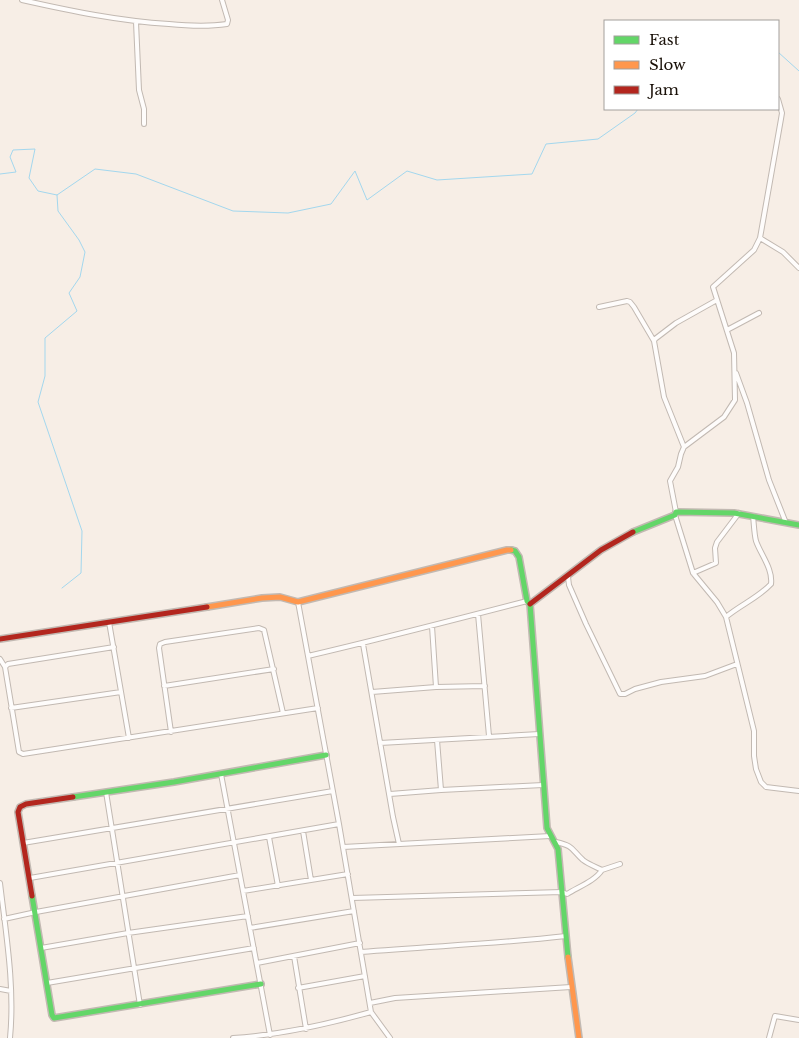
<svg xmlns="http://www.w3.org/2000/svg" width="799" height="1038" viewBox="0 0 799 1038" font-family="'Libre Baskerville',serif">
<style>
.lines{fill:none;stroke-linecap:round;stroke-linejoin:round}
.stream{stroke:#a3d7ee;stroke-width:1}
.street-casing{stroke:#c2b9b2;stroke-width:6}
.fast-casing{stroke:#c2b9b2;stroke-width:8}
.slow-casing{stroke:#c2b9b2;stroke-width:8}
.jam-casing{stroke:#c2b9b2;stroke-width:8}
.street{stroke:#fefcfb;stroke-width:4}
.fast{stroke:#63d668;stroke-width:5}
.slow{stroke:#ff974d;stroke-width:5}
.jam{stroke:#b3261e;stroke-width:5}
</style>
<rect width="100%" height="100%" fill="#f7eee6"/>
<g class="lines">
<path class="stream" d="M 778,52 L 799,71
M 0,174 L 16,172 L 10,157 L 13,150 L 35,149 L 29,178 L 38,191 L 57,195 L 95,169 L 136,174 L 233,211 L 288,213 L 331,204 L 355,171 L 367,200 L 407,171 L 437,180 L 532,174 L 546,144 L 598,139 L 635,113 L 638,109
M 57,195 L 58,211 L 79,240 L 85,252 L 80,277 L 69,293 L 77,311 L 45,338 L 45,376 L 38,402 L 82,531 L 81,573 L 62,588"/>
<defs>
<path id="street" d="M 22,0 C 71,11 119,21 169,24 C 189,26 207,27 227,24 L 228,20 L 222,0
M 136,22 L 139,90 L 144,109 L 144,124
M 760,238 L 783,252 L 799,268
M 599,307 L 627,301 L 630,302 L 634,307 L 654,341 L 664,397 L 684,447
M 727,330 L 759,313
M 654,341 L 655,339 L 676,323 L 717,300
M 736,373 L 747,403 L 769,480 L 786,523
M 676,512 L 670,481 L 678,467 L 681,454 L 684,447 L 724,417 L 735,400 L 734,353 L 713,287 L 754,250 L 760,238 L 781,119 L 782,113 L 778,99
M 675,515 L 693,573 L 717,602 L 726,617 L 754,731 L 754,756 L 756,769 L 761,782 L 766,787 L 799,791
M 693,573 L 716,563 L 715,548 L 717,542 L 739,513
M 568,577 L 569,585 L 586,624 L 620,694 L 625,694 L 635,689 L 661,682 L 705,676 L 737,664
M 298,602 L 339,824 L 371,1012 L 390,1038
M 478,614 L 489,736
M 726,617 C 740,605 758,598 771,584 C 773,569 761,555 756,541 C 754,533 754,524 753,516
M 109,622 L 129,738
M 432,626 L 436,687
M 363,644 L 393,817 L 399,844
M 114,647 L 8,664 L 5,667 L 19,752 L 23,754 L 318,708
M 308,656 C 381,639 454,620 527,601
M 0,659 L 5,667
M 164,686 L 274,669
M 372,692 L 436,687 L 485,686
M 11,708 L 121,692
M 171,732 L 159,648 L 160,644 L 165,642 L 259,628 L 264,630 L 283,713
M 437,740 L 441,790
M 380,743 L 539,734
M 221,774 L 270,1035
M 106,792 L 140,1005
M 390,794 L 441,790 L 543,785
M 303,831 L 311,880
M 269,837 L 278,886
M 556,842 C 574,846 571,849 583,860 C 588,864 596,867 602,870
M 23,843 L 333,791
M 343,847 L 550,836
M 30,878 L 339,824
M 0,883 C 6,934 15,987 10,1038
M 243,891 L 348,874
M 352,898 L 562,892 L 567,894 C 578,887 595,881 602,870 L 620,864
M 4,919 L 36,912 L 240,875
M 250,928 L 354,911
M 41,948 L 128,933 L 248,916
M 361,952 C 430,946 498,944 566,936
M 294,956 L 306,1029
M 257,963 L 360,943
M 47,983 L 254,948
M 298,988 L 365,976
M 0,989 L 11,991
M 370,1003 L 395,998 L 571,987
M 233,1038 C 281,1035 325,1025 371,1012
M 769,1038 L 775,1016 L 799,1020"/>
<path id="fast" d="M 633,532 L 675,515 L 676,512 L 734,513 L 799,525
M 511,550 L 515,551 L 519,557 L 527,601 L 530,604 L 547,828 L 558,849 L 568,957
M 73,797 L 174,782 L 326,755
M 32,896 L 52,1015 L 54,1018 L 261,984"/>
<path id="slow" d="M 207,607 L 262,598 L 280,597 L 298,602 L 507,550 L 511,550
M 568,957 L 579,1038"/>
<path id="jam" d="M 530,604 L 601,550 L 633,532
M 0,639 L 207,607
M 32,896 L 18,812 L 20,807 L 26,804 L 73,797"/>
</defs>
<use href="#street" class="street-casing"/>
<use href="#fast" class="fast-casing"/>
<use href="#slow" class="slow-casing"/>
<use href="#jam" class="jam-casing"/>
<use href="#street" class="street"/>
<use href="#fast" class="fast"/>
<use href="#slow" class="slow"/>
<use href="#jam" class="jam"/>
</g>
<rect x="604" y="20" width="175" height="90" fill="#ffffff" stroke="#a39f9c"/>
<rect x="614" y="36" width="25" height="8" fill="#63d668" stroke="#a39f9c"/>
<text x="649" y="45" font-size="15" fill="#191008">Fast</text>
<rect x="614" y="61" width="25" height="8" fill="#ff974d" stroke="#a39f9c"/>
<text x="649" y="70" font-size="15" fill="#191008">Slow</text>
<rect x="614" y="86" width="25" height="8" fill="#b3261e" stroke="#a39f9c"/>
<text x="649" y="95" font-size="15" fill="#191008">Jam</text>
</svg>
